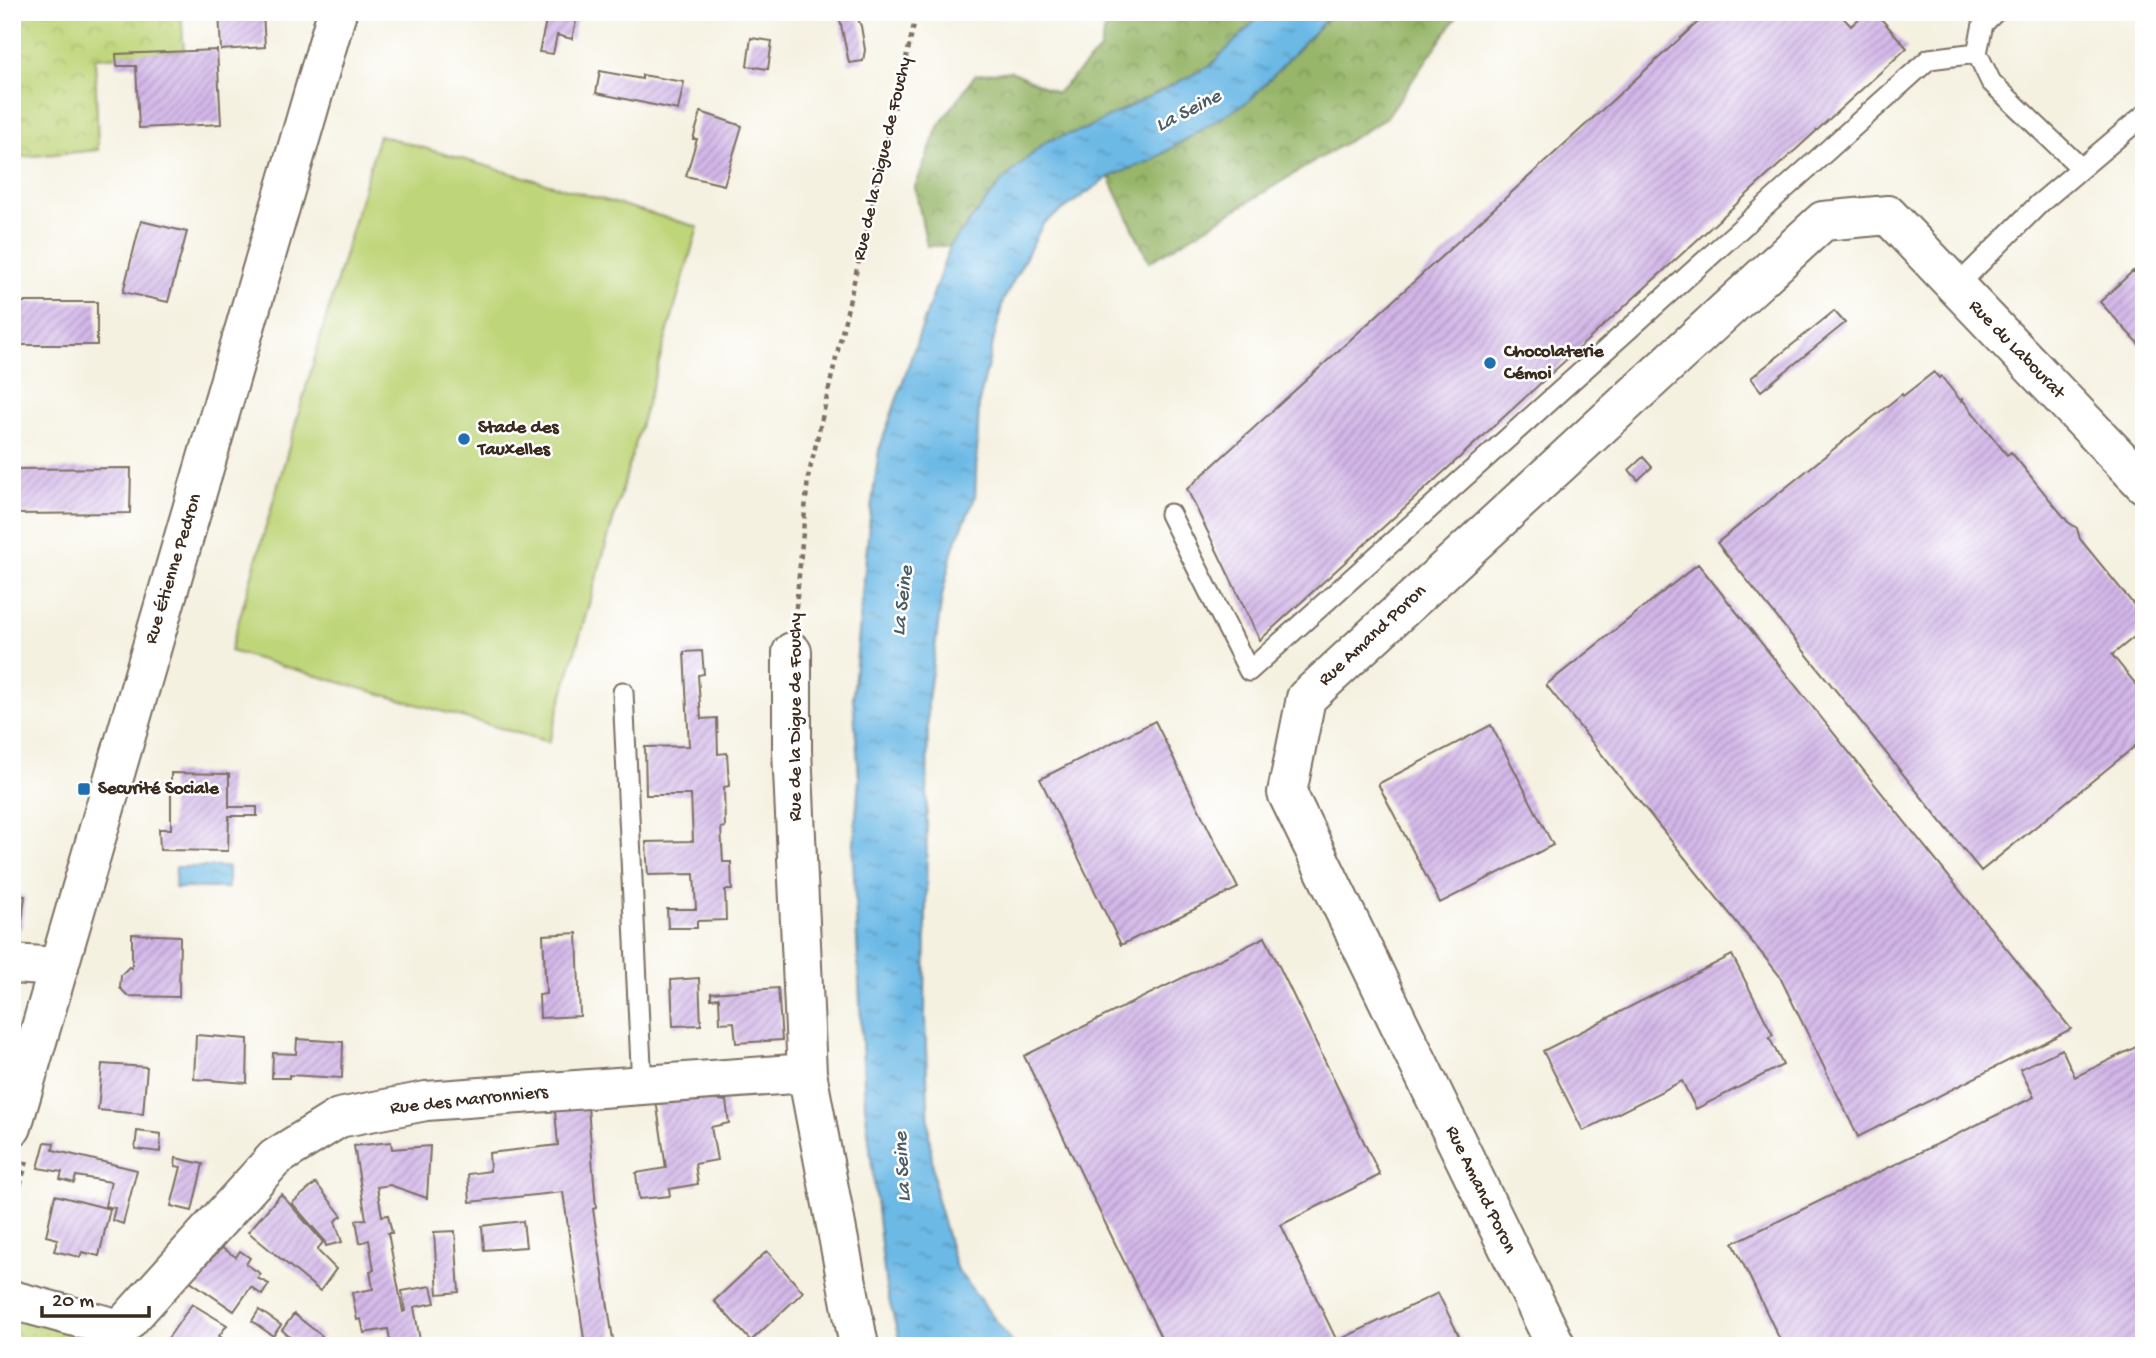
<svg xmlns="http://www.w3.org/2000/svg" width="2156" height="1358" viewBox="0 0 2156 1358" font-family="'Gochi Hand',sans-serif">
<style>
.grass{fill:url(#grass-dots);stroke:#7d804c;stroke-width:2}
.forest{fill:url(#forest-crowns);stroke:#697044;stroke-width:2}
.park{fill:url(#park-crowns);stroke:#7d804c;stroke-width:2}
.pitch{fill:#bfd579;stroke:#7d804c;stroke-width:2}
.water{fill:url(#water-ripples);stroke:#547282;stroke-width:2}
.building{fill:url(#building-hatch)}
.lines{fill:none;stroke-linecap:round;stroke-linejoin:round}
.service-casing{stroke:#7c7062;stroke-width:23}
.minor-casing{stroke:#7c7062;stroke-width:42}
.tertiary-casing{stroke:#7c7062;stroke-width:42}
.path{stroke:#7c7062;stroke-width:4.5;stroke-dasharray:5 5;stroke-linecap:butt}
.service{stroke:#fff;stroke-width:19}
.minor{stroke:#fff;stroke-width:38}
.tertiary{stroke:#fff;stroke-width:38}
.poi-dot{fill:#1f6fb2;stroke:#fff;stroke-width:2.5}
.labels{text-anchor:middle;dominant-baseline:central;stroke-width:5;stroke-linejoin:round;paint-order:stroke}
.street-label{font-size:19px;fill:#3b2a1e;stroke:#fff}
.poi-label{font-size:19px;font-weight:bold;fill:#3b2a1e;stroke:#fff;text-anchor:start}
.water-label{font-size:21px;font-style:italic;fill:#4c5c64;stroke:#fff}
</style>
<defs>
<pattern id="grass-dots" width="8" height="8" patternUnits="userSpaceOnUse" patternTransform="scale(1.75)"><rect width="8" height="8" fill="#bfd579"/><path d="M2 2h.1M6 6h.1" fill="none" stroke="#a5b768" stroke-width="1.8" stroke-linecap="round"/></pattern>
<pattern id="forest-crowns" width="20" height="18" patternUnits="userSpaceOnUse" patternTransform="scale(1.75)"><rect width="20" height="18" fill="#97b669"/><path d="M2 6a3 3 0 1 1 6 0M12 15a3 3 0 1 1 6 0" fill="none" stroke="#7c9456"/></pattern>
<pattern id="park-crowns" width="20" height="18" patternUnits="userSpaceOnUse" patternTransform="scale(1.75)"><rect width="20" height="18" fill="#bfd579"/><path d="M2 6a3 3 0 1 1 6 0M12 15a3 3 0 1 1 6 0" fill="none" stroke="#a5b768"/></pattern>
<pattern id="water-ripples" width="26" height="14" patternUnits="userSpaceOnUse" patternTransform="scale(1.75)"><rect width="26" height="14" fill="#6cb9e6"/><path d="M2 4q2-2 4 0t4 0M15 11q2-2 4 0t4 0" fill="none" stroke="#5a97ba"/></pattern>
<pattern id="building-hatch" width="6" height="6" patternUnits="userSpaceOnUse" patternTransform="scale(1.75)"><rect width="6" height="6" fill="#d3b7e9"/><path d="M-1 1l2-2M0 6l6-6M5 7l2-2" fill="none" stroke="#ac95bc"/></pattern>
</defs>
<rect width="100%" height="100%" fill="#fff"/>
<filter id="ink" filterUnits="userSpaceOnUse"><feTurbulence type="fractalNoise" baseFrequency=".0143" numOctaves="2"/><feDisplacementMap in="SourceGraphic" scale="14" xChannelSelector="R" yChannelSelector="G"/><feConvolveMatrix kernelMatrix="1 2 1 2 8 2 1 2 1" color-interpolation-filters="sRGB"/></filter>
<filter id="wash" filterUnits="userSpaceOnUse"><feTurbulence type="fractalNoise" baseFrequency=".00686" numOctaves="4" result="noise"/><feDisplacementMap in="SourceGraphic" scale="28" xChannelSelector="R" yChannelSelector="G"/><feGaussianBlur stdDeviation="1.57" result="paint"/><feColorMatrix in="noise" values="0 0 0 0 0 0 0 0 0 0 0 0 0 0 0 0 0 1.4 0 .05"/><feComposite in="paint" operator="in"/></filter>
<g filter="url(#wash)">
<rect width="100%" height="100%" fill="#f5f1e1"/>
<path class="grass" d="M 12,1317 L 68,1327 L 77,1342 L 76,1346 L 12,1346 Z"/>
<path class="forest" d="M 1109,12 L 1264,12 L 1210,66 L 1085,129 L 1047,141 L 1004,179 L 950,246 L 927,246 L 915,187 L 938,127 L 975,75 L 1011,71 L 1057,93 L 1100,50 Z
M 1333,12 L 1460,12 L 1386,118 L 1149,262 L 1109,177 L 1156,158 L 1250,100 Z"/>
<path class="park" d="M 12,12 L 181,12 L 184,51 L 95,58 L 98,150 L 12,158 Z"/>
<path class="pitch" d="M 379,135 L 698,227 L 549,742 L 230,651 Z"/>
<path class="water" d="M 1264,12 L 1333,12 L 1250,100 L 1150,161 L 1109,177 L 1043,224 L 1003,301 L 979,402 L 975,498 L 953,548 L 942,596 L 928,700 L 925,1020 L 929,1133 L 936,1196 L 956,1268 L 1015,1346 L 901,1346 L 886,1288 L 865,1105 L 853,856 L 859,778 L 853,696 L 869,525 L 879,450 L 950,246 L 1004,179 L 1047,141 L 1085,129 L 1210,66 Z
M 176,867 L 228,867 L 228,888 L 175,888 Z"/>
<g id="blocks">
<path class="building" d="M 219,12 L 263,12 L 265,47 L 221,50 Z
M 548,12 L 578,12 L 572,39 L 557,35 L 553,54 L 539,52 Z
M 823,12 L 849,12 L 848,17 L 823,14 Z
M 1709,12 L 1838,12 L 1851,26 L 1866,12 L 1875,12 L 1907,48 L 1260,640 L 1187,489 Z
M 857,17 L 861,26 L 865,50 L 863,61 L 849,63 L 840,20 Z
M 751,38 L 772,41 L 768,69 L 747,66 Z
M 217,50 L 221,124 L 139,128 L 136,66 L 117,66 L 116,54 Z
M 600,71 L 642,79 L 642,75 L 684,82 L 678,110 L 596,93 Z
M 701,112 L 742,126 L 724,185 L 686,176 L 697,139 L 693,139 Z
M 141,221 L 187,232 L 168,302 L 123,292 Z
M 2144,269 L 2144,350 L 2100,302 L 2133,271 L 2137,275 Z
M 12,302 L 97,302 L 97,345 L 12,345 Z
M 1834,311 L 1845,323 L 1761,391 L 1751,378 Z
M 1934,372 L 1939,378 L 1941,376 L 1961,401 L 1962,399 L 2007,455 L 2011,452 L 2068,522 L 2077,528 L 2080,539 L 2144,617 L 2144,629 L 2112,655 L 2144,694 L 2144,739 L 1981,871 L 1717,543 L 1902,394 L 1903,396 Z
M 1643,457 L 1652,467 L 1638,480 L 1629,470 Z
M 131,468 L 130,513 L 12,514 L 12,469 Z
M 1698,564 L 2071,1029 L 1858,1137 L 1779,975 L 1546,685 Z
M 702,651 L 704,674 L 698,675 L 701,719 L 717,718 L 718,754 L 727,753 L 729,786 L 724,787 L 725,827 L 721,828 L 723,862 L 731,862 L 732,890 L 725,890 L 726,920 L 697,921 L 697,928 L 668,928 L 667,909 L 696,909 L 694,874 L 648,875 L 646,842 L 693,841 L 691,795 L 646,795 L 645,747 L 689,746 L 684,652 Z
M 1155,721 L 1238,888 L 1121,945 L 1040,779 Z
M 1491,725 L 1553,845 L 1440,903 L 1378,784 Z
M 171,773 L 229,774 L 229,807 L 257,807 L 257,816 L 229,816 L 228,851 L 160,850 L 159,829 L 171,829 Z
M 12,894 L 25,896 L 21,930 L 12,929 Z
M 577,933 L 580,1016 L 540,1018 L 539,995 L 546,994 L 543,935 Z
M 132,934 L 180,936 L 179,997 L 128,996 L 120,988 L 121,975 L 129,967 L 132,968 Z
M 1265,937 L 1380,1175 L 1281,1225 L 1337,1341 L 1438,1293 L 1464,1346 L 1165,1346 L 1024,1056 Z
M 1732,955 L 1773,1035 L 1769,1037 L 1783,1065 L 1696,1109 L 1682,1081 L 1583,1131 L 1543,1051 Z
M 699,978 L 701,1025 L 673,1026 L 671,980 Z
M 778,988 L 782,1040 L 736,1043 L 734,1022 L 720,1023 L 719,998 L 711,999 L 711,993 Z
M 196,1035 L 248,1039 L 247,1083 L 194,1079 Z
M 297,1039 L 343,1042 L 342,1078 L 289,1075 L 289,1078 L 272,1078 L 273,1053 L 296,1054 Z
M 2144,1043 L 2144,1346 L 1783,1346 L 1733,1243 L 2034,1097 L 2020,1069 L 2062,1049 L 2075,1077 Z
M 102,1064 L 147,1067 L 143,1114 L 98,1110 Z
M 691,1096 L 726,1101 L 729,1123 L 711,1127 L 717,1160 L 695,1164 L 698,1184 L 669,1189 L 670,1196 L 639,1199 L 636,1173 L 666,1168 L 656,1100 Z
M 588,1107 L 596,1208 L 593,1209 L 614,1346 L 585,1346 L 563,1192 L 470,1202 L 468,1174 L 490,1171 L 489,1153 L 558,1145 L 555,1111 Z
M 137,1131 L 161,1134 L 160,1152 L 135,1149 Z
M 45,1142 L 54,1143 L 53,1150 L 137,1170 L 123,1224 L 112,1220 L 115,1208 L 105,1206 L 111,1182 L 76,1176 L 74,1183 L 60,1179 L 62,1172 L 38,1168 Z
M 391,1142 L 392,1149 L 430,1146 L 427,1198 L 390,1185 L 377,1187 L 382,1216 L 388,1215 L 392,1233 L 388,1233 L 403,1312 L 405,1311 L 402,1291 L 431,1286 L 435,1303 L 414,1307 L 421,1346 L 391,1346 L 388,1329 L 364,1333 L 361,1319 L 357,1320 L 352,1293 L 373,1289 L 370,1271 L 374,1270 L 369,1240 L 360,1243 L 356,1220 L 366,1219 L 354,1146 Z
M 176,1158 L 203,1164 L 192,1211 L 171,1206 L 181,1167 L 175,1166 Z
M 316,1183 L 342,1216 L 335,1221 L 342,1242 L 326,1246 L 324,1240 L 292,1203 Z
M 281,1194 L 323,1242 L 317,1250 L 336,1269 L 320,1291 L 248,1232 Z
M 55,1195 L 110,1209 L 99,1256 L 82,1252 L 80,1257 L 54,1251 L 58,1239 L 46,1236 Z
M 523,1221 L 526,1247 L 484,1250 L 482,1226 Z
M 455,1231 L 459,1292 L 438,1294 L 434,1232 Z
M 222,1248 L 236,1257 L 240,1251 L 250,1258 L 246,1264 L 261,1274 L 257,1278 L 269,1284 L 262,1295 L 251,1287 L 234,1311 L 189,1280 Z
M 767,1251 L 803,1292 L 751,1341 L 714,1301 Z
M 192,1304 L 227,1325 L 219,1336 L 234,1346 L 172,1346 L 166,1341 Z
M 259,1310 L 281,1325 L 273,1336 L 252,1321 Z
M 294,1314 L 322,1336 L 314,1346 L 300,1346 L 282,1330 Z"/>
</g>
</g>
<g filter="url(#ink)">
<use href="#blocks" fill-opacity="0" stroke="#7c7062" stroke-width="2"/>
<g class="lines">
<defs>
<path id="service" d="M 1995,12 L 1983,24 L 1977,53 L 1991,82 L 2081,168
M 1956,287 L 2039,204 L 2144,115
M 1170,514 L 1249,671 L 1929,59 L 1977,53
M 623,692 L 642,1086"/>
<path id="minor" d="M 792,652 L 792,750 L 807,1073 L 859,1346
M 12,964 L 59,967
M 12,1300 L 120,1329
M 105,1346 L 275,1158 L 339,1118 L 426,1101 L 807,1073
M 1556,1346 L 1287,793 L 1306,698 L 1823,221 L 1888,215 L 2144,484"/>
<path id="tertiary" d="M 12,1127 L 337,12"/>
</defs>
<use href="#service" class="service-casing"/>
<use href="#minor" class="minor-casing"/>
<use href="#tertiary" class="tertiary-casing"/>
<path class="path" d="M 795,618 L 808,478 L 917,12
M 12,1214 L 27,1161"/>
<use href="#service" class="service"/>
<use href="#minor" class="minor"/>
<use href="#tertiary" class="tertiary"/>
</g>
</g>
<g class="poi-dot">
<circle cx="1490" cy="363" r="7"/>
<circle cx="464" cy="439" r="7"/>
<rect x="77" y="782" width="14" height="14" rx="3.5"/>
</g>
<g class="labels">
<g class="street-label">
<text transform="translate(883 159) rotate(-77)">Rue de la Digue de Fouchy</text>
<text transform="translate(2016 350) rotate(46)">Rue du Labourat</text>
<text transform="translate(174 569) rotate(-73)">Rue Étienne Pedron</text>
<text transform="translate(1373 636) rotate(-43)">Rue Amand Poron</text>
<text transform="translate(796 717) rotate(-90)">Rue de la Digue de Fouchy</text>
<text transform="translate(469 1101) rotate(-6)">Rue des Marronniers</text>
<text transform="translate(1480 1190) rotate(64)">Rue Amand Poron</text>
</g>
<g class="poi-label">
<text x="1504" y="352">Chocolaterie<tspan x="1504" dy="22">Cémoi</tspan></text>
<text x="478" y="428">Stade des<tspan x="478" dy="22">Tauxelles</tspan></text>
<text x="98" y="789">Securité Sociale</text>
</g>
<g class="water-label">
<text transform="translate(1189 112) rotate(-27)">La Seine</text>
<text transform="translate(904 601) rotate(-83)">La Seine</text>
<text transform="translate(904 1167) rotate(-93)">La Seine</text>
</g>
</g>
<rect width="2156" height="1358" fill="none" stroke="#fff" stroke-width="42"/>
<path d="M42 1306v10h107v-10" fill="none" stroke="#3b2a1e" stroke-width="3.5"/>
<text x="52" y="1306" font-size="21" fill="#3b2a1e" stroke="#ffffff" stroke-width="5" paint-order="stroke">20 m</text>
</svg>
